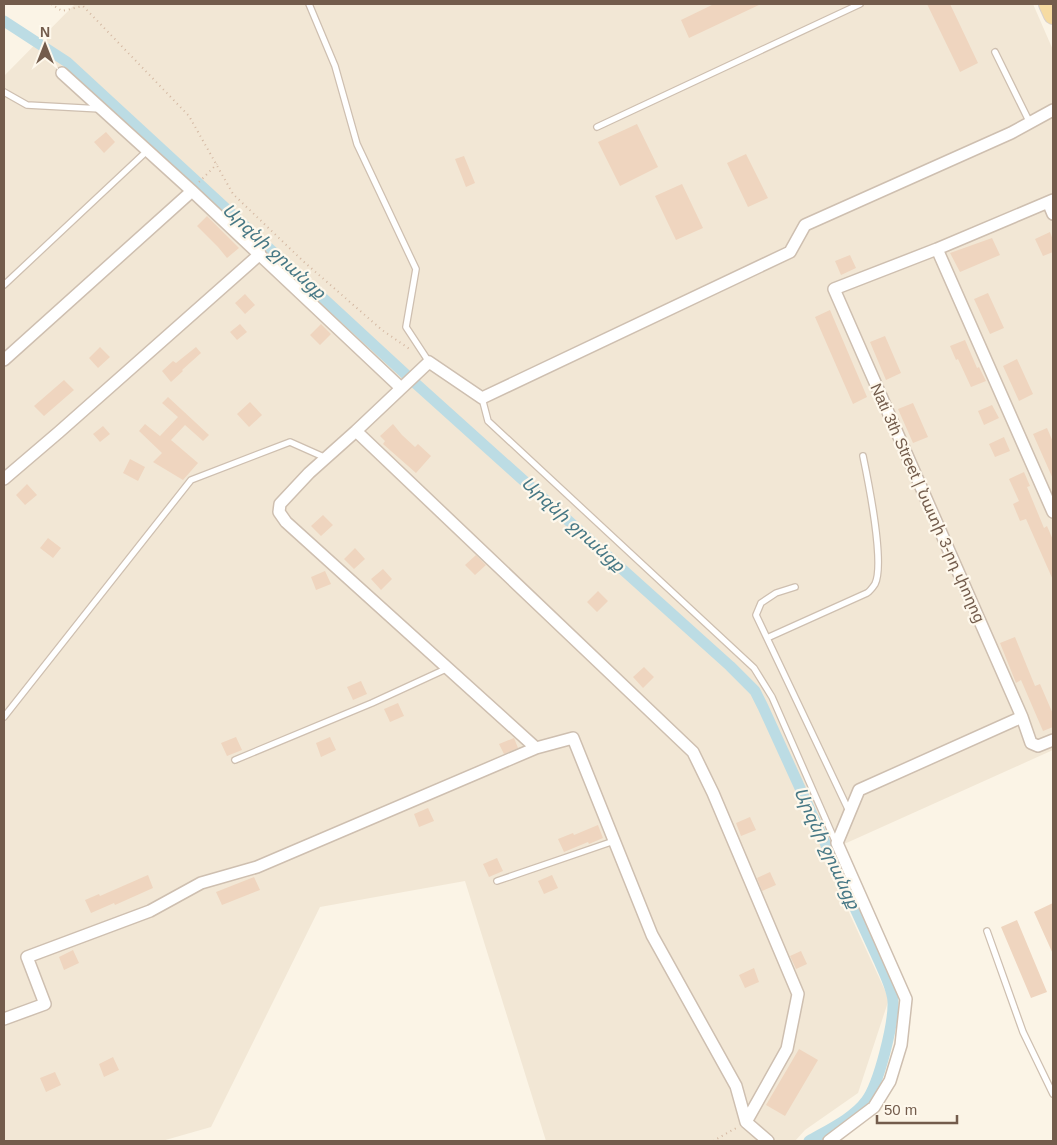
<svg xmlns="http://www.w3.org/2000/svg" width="1057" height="1145" viewBox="0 0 1057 1145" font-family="Arial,'Noto Sans Armenian',sans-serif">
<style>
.residential{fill:#f2e7d5}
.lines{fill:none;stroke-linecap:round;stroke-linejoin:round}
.canal{stroke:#bcdce4;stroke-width:11}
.building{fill:#efd5bf}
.service-casing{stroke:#cebfb0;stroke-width:8}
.minor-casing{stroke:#cebfb0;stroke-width:14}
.primary-casing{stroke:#d8d1cd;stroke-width:20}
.path{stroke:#d4b8a2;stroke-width:2;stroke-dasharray:1 4;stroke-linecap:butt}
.service{stroke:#fff;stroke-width:5.5}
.minor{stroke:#fff;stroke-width:11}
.primary{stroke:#f6dba2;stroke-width:18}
.labels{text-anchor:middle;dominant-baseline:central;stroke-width:4.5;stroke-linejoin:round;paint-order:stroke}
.street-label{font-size:16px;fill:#735c4c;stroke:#fef8ec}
.water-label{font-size:18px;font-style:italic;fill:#477885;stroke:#fef8ec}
</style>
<rect width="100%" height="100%" fill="#fbf4e6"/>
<path class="residential" d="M 75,4 L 1033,4 L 1053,50 L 1053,750 L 822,854 L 889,999 L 858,1093 L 805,1130 L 795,1141 L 546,1141 L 465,881 L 320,907 L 211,1127 L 162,1141 L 4,1141 L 4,76 Z"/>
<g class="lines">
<path class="canal" d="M 4,21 L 67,62 L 414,382 L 730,666 L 755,691 L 763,707 L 879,961 C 884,973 892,988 893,1001 C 894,1023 879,1084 866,1101 C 854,1118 826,1131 809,1141"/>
</g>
<path class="building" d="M 714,4 L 761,4 L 689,38 L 681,20 Z
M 927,4 L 950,4 L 978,63 L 960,72 Z
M 637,124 L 658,167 L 620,186 L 598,142 Z
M 106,132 L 115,142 L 104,153 L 94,142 Z
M 746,154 L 768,198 L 748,207 L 727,163 Z
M 464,156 L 475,183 L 466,187 L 455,159 Z
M 682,184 L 703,228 L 676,240 L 655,196 Z
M 207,216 L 239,248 L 227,258 L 218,247 L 197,226 Z
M 1050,232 L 1053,240 L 1053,252 L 1043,256 L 1035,239 Z
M 992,238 L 1000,255 L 960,272 L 950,253 Z
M 850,255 L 856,268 L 841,275 L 835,261 Z
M 988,293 L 1004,328 L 990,334 L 974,299 Z
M 245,294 L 255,305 L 245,314 L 235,303 Z
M 830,310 L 867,397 L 853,404 L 815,317 Z
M 240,324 L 247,332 L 237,340 L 230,332 Z
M 321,324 L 331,334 L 320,345 L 310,335 Z
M 885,336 L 901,373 L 886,380 L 870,342 Z
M 965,340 L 977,368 L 979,367 L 986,381 L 971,387 L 958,359 L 956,360 L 950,346 Z
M 100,347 L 110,357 L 98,368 L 89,358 Z
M 196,347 L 201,353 L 182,370 L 183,371 L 171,382 L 162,371 L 173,361 L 176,363 Z
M 1017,359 L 1033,394 L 1019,401 L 1003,366 Z
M 64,380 L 74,390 L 44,416 L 34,406 Z
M 168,397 L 209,435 L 203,441 L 185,425 L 171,440 L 198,463 L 183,480 L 153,462 L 162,453 L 139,431 L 145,424 L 160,436 L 178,417 L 162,403 Z
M 250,402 L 262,415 L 249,427 L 237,414 Z
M 913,403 L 928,437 L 913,443 L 898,409 Z
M 992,405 L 999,418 L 984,425 L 978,411 Z
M 393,424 L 402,435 L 415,447 L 418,444 L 431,456 L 416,473 L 383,444 L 385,441 L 380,436 Z
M 103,426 L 110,434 L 100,442 L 93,434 Z
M 1047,428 L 1053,442 L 1053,479 L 1033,434 Z
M 1004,437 L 1010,451 L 995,457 L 989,444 Z
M 130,459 L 145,467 L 138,481 L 123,473 Z
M 1024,472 L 1030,486 L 1027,487 L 1044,528 L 1047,526 L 1053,540 L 1053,580 L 1026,519 L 1020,521 L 1013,504 L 1019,501 L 1009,479 Z
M 27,484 L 37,495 L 25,505 L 16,495 Z
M 323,515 L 333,525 L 321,536 L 311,526 Z
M 48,538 L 61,548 L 53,558 L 40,548 Z
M 355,548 L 365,559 L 354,569 L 344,559 Z
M 476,555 L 486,565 L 475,575 L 465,565 Z
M 383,569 L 392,579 L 381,590 L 371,579 Z
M 325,571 L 331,584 L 316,590 L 311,577 Z
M 598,591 L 608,601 L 597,612 L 587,602 Z
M 1015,637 L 1035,686 L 1040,684 L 1053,714 L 1053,727 L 1043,731 L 1021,680 L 1016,683 L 1000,643 Z
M 644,667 L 654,677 L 643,688 L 633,677 Z
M 361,681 L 367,694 L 353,700 L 347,687 Z
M 398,703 L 404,716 L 390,722 L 384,709 Z
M 236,737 L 242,750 L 227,756 L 221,743 Z
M 330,737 L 336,750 L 321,757 L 316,743 Z
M 514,738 L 518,748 L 504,754 L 499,744 Z
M 428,808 L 434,821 L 419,827 L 414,814 Z
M 750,817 L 756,830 L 741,836 L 736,823 Z
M 598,825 L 603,838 L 589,844 L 588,842 L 564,852 L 558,839 L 573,833 L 574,835 Z
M 497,858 L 503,871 L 489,877 L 483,864 Z
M 770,872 L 776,885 L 762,891 L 757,878 Z
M 148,875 L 153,888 L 115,905 L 114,903 L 91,913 L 85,900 L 99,894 L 100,896 Z
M 552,875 L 558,888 L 544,894 L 538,881 Z
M 254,877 L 260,890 L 222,905 L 216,892 Z
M 1053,903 L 1053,954 L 1034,912 Z
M 1017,920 L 1047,992 L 1031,998 L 1001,927 Z
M 73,950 L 79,963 L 64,970 L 59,957 Z
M 801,951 L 807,964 L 796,969 L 790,956 Z
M 754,968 L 759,982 L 745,988 L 739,975 Z
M 799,1049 L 818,1060 L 785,1116 L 766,1105 Z
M 113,1057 L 119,1070 L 104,1077 L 99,1064 Z
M 55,1072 L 61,1085 L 46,1092 L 40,1078 Z"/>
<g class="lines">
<defs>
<path id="service" d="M 309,4 L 335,66 L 357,144 L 416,269 L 406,327 L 429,362
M 995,52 L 1030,123
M 4,92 L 27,105 L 101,109
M 597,127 L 860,4
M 4,285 L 148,150
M 482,398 L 488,421 L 754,668 L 772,697 L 836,843
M 795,587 L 776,593 L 761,603 L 756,615 L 849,811
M 767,638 L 867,593 C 870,591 873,587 875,584 C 885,564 868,480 863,456
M 4,717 L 191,480 L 290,442 L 326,458
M 235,760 L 372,703 L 448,668
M 497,881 L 614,841
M 987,931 L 1023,1032 L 1053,1094"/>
<path id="minor" d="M 62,73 L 192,191 L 401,388
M 1053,200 L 937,249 L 834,289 L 1022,717 L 1031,743 L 1038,746 L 1053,740
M 1048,202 L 1053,214
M 937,249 L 1053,512
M 4,360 L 192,191
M 356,431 L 693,752 L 713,793 L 798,994 L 787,1049 L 746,1122
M 4,479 L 59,432 L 260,254
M 536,748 L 286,522 L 279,512 L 280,504 L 309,473 L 356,431 L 429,362 L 482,398 L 790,252 L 805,225 L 1011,133 L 1053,110
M 4,1019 L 45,1004 L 27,957 L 150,911 L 201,883 L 257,867 L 536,748 L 573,738 L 652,935 L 736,1086 L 746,1122 L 768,1141
M 829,1141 L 874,1107 L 890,1081 L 901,1045 L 906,999 L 837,843 L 859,790 L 1022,717"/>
<path id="primary" d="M 1048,4 L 1053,15"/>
</defs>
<use href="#service" class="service-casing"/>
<use href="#minor" class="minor-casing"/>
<use href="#primary" class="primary-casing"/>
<path class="path" d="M 51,4 L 62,11 L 83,6 L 189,116 L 233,194 L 303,261 L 382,330 L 411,350
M 199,182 L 217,164
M 713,1141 L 738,1127"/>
<use href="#service" class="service"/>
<use href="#minor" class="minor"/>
<use href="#primary" class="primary"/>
</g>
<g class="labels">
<g class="street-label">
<text transform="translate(928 503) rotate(66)">Nati 3th Street | Նատի 3-րդ փողոց</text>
</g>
<g class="water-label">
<text transform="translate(274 251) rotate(42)">Արզնի ջրանցք</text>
<text transform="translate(573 524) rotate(42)">Արզնի ջրանցք</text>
<text transform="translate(827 848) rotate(65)">Արզնի ջրանցք</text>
</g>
</g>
<rect width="1057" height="1145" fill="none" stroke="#735c4c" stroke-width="10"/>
<g transform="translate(45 45)" stroke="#fef8ec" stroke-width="4" paint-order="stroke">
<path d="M0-4L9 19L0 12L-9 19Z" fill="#735c4c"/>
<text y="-8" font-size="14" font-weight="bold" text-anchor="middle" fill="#735c4c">N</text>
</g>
<path d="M877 1115v8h80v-8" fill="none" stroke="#735c4c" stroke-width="2.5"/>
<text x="884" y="1115" font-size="15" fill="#735c4c" stroke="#fef8ec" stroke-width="4" paint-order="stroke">50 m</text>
</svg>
